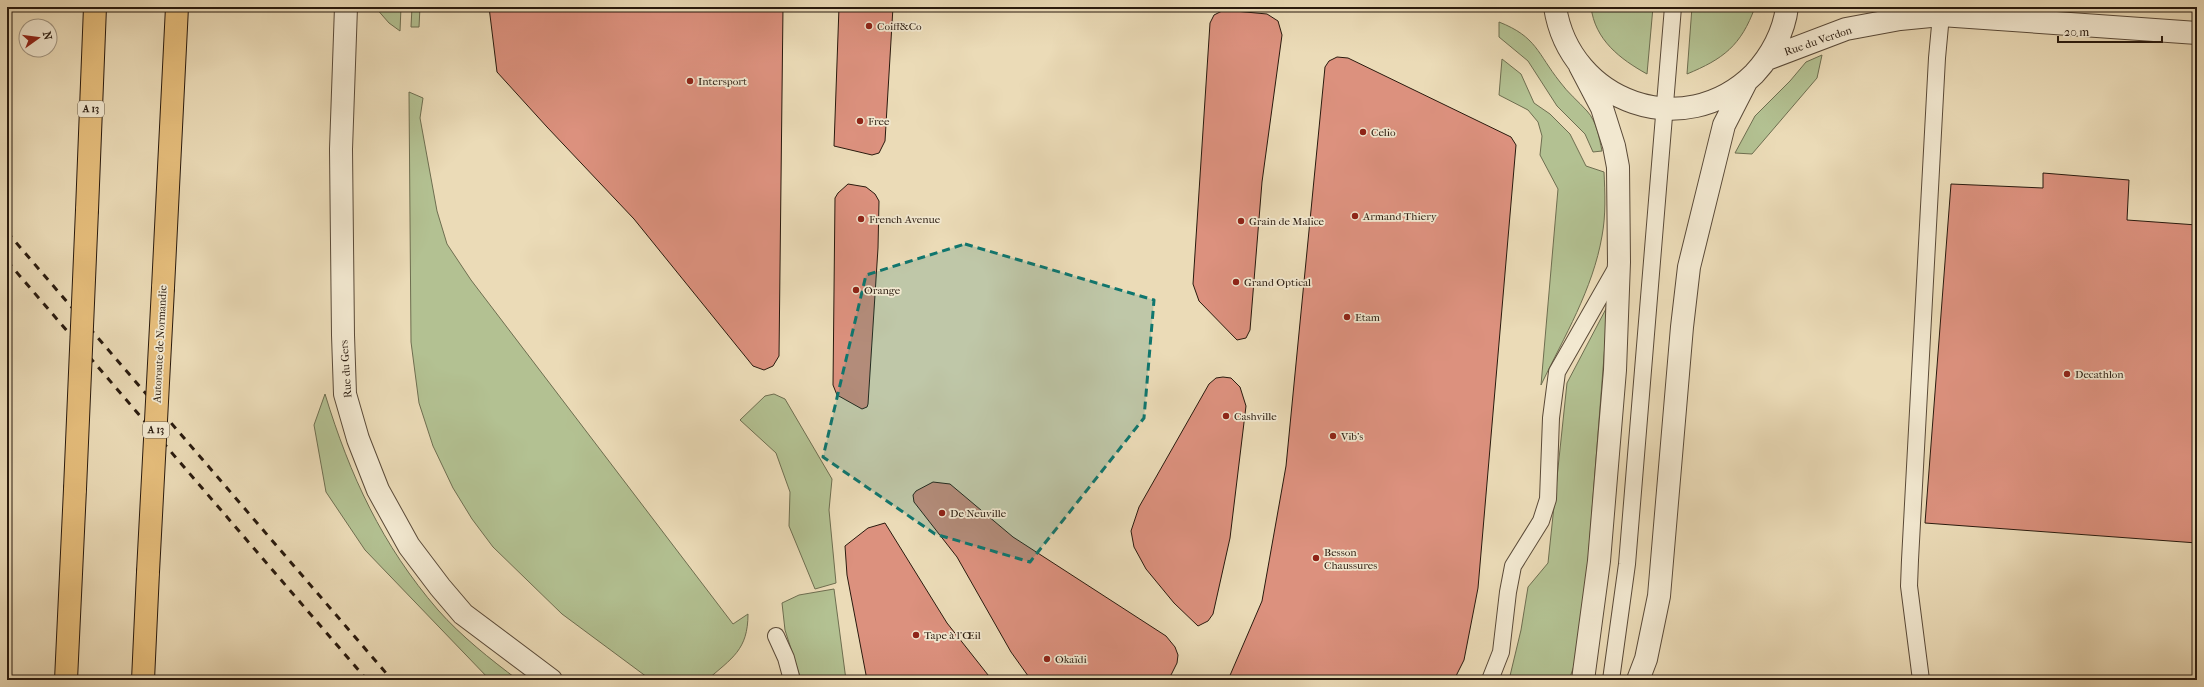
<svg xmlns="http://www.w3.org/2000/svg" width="2204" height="687" viewBox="0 0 2204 687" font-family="'IM FELL French Canon',serif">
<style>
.green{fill:#b3c192;stroke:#6e6e50}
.building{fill:#dc917e;stroke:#291a0e}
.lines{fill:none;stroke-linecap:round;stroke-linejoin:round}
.lane-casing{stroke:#5a4a38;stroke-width:18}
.street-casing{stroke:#5a4a38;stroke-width:24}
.highway-casing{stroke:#291a0e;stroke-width:24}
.lane{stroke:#f2e8d0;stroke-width:16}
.street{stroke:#f2e8d0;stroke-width:22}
.highway{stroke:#e6be7c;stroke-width:22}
.rail{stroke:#291a0e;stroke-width:3;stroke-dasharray:7 7;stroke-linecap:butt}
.highway-bridge-casing{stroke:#291a0e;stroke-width:24;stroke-linecap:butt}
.highway-bridge{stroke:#e6be7c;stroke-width:22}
.marked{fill:#0f766e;fill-opacity:0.2;stroke:#0f766e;stroke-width:3;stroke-dasharray:8 5;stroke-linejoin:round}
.poi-dot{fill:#8f2418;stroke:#f2e8d0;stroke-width:1.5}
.labels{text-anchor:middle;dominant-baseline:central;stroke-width:3.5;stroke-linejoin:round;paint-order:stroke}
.shield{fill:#f2e8d0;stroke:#655848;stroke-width:1}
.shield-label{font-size:10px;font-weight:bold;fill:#291a0e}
.poi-label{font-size:11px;fill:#291a0e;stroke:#f2e8d0;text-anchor:start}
.street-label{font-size:11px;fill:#291a0e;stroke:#f2e8d0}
</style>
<rect width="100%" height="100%" fill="#ebdbb7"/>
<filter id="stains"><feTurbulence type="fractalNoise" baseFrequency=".005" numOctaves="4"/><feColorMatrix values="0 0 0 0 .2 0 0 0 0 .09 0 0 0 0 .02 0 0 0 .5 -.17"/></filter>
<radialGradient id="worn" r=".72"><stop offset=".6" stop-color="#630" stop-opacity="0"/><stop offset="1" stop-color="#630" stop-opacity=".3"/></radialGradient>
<path class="green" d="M 375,7 L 401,7 L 400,31 L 389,23 Z
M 412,7 L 420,7 L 419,27 L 411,27 Z
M 1591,7 L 1653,7 L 1647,74 C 1620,59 1595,40 1591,7 Z
M 1692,7 L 1755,7 C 1741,46 1723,59 1687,74 Z
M 1499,22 C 1537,37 1537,53 1560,82 C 1568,93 1578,101 1587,111 C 1597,122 1599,137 1602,151 L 1593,152 L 1585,134 L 1557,106 L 1528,61 L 1499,37 Z
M 1822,55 L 1817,78 L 1752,154 L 1735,153 L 1755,116 L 1790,81 L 1806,62 Z
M 1502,59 L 1521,74 L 1534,103 L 1550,114 L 1570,134 L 1586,166 L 1604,172 C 1605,193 1606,215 1602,236 C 1593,289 1564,337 1541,385 L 1558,189 L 1540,155 L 1542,136 L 1538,122 L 1528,110 L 1499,95 Z
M 409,92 L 423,98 L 420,118 L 437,211 L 447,244 L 471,280 L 733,624 L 748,614 C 748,650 732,658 707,680 L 651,680 L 562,614 L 493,547 L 472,519 L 453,488 L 433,446 L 419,403 L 411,342 Z
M 1608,305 L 1588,562 L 1575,663 L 1569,680 L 1509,680 L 1521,630 L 1528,587 L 1548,563 L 1567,383 Z
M 325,394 C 350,476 382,545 438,610 C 461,636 490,659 518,680 L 490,680 L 365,550 L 326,492 L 314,425 Z
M 774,394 L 785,399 L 832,479 L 829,510 L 836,583 L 815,589 L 789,526 L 790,492 L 776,453 L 740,420 L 765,396 Z
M 834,589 L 846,680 L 801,680 L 785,630 L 782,603 L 799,595 Z"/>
<path class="building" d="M 489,7 L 783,7 L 779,356 L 773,366 L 764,370 L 753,366 L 634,219 L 547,127 L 497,72 Z
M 839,7 L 893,7 L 885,141 L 879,153 L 872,155 L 834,146 Z
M 1224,10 L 1267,14 L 1278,21 L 1282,35 L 1262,182 L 1250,330 L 1246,338 L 1237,340 L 1199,301 L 1193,284 L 1210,23 L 1214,15 Z
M 1337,57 L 1348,58 L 1511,137 L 1516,145 L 1478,588 L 1464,660 L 1454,680 L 1228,680 L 1262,601 L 1286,466 L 1325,67 L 1329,61 Z
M 2043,173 L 2129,180 L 2127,220 L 2197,225 L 2197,543 L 1925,523 L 1951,184 L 2043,188 Z
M 848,184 L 866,187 L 875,194 L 879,201 L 878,248 L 868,404 L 867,407 L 862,409 L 837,395 L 833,385 L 835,198 L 838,193 Z
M 1223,377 L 1231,378 L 1240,387 L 1246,406 L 1230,538 L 1213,614 L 1208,621 L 1198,626 L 1174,603 L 1146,569 L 1134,547 L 1131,531 L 1139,507 L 1209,384 L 1216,378 Z
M 933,482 L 950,484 L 1013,537 L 1166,636 L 1175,647 L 1178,655 L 1177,663 L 1171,675 L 1165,680 L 1031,680 L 1011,652 L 957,557 L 914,502 L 913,495 L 916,491 Z
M 885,523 L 947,623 L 992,680 L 867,680 L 847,575 L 845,546 L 868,528 Z"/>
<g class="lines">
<defs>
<path id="lane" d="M 776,636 L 786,658 L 792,680
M 1490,680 L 1501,652 L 1508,592 L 1513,566 L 1541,521 L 1548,499 L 1551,418 L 1557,372 L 1618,265
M 1611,680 L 1627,564 L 1673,7
M 1921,680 L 1909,586 L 1910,560 L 1937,58 L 1941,15"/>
<path id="street" d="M 346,7 L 341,149 L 343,335 L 345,394 L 358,439 L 378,490 L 409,546 L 440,587 L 463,614 L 551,680
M 1555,7 C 1570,103 1684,143 1754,74 C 1771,56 1784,32 1787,7
M 1767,59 L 1846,29 L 1900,19 L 1941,15 L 2197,33
M 1580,66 L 1602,108 L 1614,146 L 1618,167 L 1619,262 L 1615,370 L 1599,561 L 1583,680
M 1638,680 L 1646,659 L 1659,596 L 1682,327 L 1689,267 L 1724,125 L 1746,82"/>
<path id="highway" d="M 87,210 L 95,7
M 163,288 L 177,7
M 66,680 L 75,489
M 143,680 L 148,572"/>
</defs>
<use href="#lane" class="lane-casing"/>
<use href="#street" class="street-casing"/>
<use href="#highway" class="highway-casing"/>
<use href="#lane" class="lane"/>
<use href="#street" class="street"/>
<use href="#highway" class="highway"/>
<path class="rail" d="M 7,232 L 392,680
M 7,261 L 367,680"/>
<defs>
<path id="highway-bridge" d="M 75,489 L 87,210
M 148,572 L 163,288"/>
</defs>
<use href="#highway-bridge" class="highway-bridge-casing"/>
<use href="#highway-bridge" class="highway-bridge"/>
</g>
<path class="marked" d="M 965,244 L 1154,300 L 1144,418 L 1030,562 L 935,534 L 823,457 L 866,275 Z"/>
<g class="poi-dot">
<circle cx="869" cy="26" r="4"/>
<circle cx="690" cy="81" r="4"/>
<circle cx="860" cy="121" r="4"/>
<circle cx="1363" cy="132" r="4"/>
<circle cx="1355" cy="216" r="4"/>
<circle cx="861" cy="219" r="4"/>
<circle cx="1241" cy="221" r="4"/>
<circle cx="1236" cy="282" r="4"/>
<circle cx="856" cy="290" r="4"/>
<circle cx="1347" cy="317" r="4"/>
<circle cx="2067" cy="374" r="4"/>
<circle cx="1226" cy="416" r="4"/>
<circle cx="1333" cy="436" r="4"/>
<circle cx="942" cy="513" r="4"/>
<circle cx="1316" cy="558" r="4"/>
<circle cx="916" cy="635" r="4"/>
<circle cx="1047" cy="659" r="4"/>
</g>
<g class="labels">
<g class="shield">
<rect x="78" y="101" width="26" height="16" rx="3"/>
<rect x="143" y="422" width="26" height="16" rx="3"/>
</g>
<g class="shield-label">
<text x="91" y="109">A 13</text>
<text x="156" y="430">A 13</text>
</g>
<g class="poi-label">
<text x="877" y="26">Coiff&amp;Co</text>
<text x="698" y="81">Intersport</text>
<text x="868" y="121">Free</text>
<text x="1371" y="132">Celio</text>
<text x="1363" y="216">Armand Thiery</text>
<text x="869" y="219">French Avenue</text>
<text x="1249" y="221">Grain de Malice</text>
<text x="1244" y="282">Grand Optical</text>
<text x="864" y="290">Orange</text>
<text x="1355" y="317">Etam</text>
<text x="2075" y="374">Decathlon</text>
<text x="1234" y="416">Cashville</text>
<text x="1341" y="436">Vib's</text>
<text x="950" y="513">De Neuville</text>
<text x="1324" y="552">Besson<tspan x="1324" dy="13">Chaussures</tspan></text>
<text x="924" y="635">Tape à l'Œil</text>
<text x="1055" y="659">Okaïdi</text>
</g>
<g class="street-label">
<text transform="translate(1818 41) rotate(-19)">Rue du Verdon</text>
<text transform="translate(160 344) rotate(-87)">Autoroute de Normandie</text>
<text transform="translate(346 369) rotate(-94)">Rue du Gers</text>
</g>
</g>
<rect width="2204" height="687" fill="none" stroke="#ebdbb7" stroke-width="24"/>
<rect x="8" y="8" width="2188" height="671" fill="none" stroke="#291a0e" stroke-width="2"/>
<rect x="12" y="12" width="2180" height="663" fill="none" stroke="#291a0e"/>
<g transform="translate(38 38) rotate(76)"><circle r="19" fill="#f2e8d0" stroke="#a29682"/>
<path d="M0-3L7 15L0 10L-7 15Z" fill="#8f2418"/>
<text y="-6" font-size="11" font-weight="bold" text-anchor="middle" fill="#291a0e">N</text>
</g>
<path d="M2058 36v6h104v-6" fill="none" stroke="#291a0e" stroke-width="2"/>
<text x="2064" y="36" font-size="12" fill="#291a0e" stroke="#f2e8d0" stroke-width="3" paint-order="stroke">20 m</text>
<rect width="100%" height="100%" filter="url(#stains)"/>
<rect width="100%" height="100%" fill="url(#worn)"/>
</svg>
